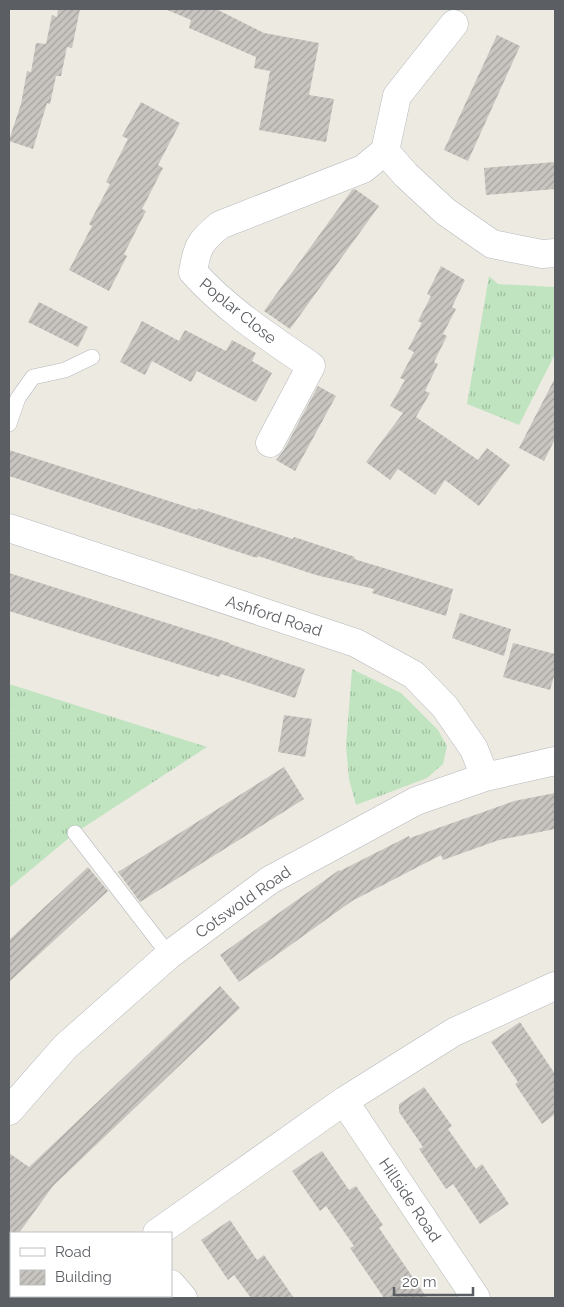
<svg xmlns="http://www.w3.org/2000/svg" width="564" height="1307" viewBox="0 0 564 1307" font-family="Raleway,sans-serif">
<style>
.grass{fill:url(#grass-tufts)}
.building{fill:url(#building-hatch)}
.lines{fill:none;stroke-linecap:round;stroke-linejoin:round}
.lane-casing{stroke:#b5b8bc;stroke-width:16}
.street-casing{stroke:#b5b8bc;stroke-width:29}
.lane{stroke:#fff;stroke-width:15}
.street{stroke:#fff;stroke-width:28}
.labels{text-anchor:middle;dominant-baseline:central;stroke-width:4.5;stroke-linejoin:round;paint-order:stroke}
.street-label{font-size:16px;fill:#5b5e62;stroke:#fff}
</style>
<defs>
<pattern id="grass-tufts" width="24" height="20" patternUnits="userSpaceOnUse" patternTransform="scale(1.25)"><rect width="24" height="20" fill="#c0e4c0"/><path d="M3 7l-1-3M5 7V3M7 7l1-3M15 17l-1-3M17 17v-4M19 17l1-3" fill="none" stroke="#9fbc9f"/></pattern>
<pattern id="building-hatch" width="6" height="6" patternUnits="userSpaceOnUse" patternTransform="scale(1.25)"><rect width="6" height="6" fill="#c8c5c0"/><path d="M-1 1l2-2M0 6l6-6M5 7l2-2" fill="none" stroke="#a5a39f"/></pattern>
</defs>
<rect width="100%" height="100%" fill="#edeae2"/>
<path class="grass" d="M 489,276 L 498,284 L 555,287 L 555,354 L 519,425 L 467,404 Z
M 352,669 L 401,693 L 438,730 L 447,746 L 443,764 L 427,778 L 356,805 L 349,779 L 346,746 Z
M 9,684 L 207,747 L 75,833 L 9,888 Z"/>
<path class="building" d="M 58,9 L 80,9 L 72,48 L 67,47 L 61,76 L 56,76 L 50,104 L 47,103 L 33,149 L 9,141 L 9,140 L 21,104 L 27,71 L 31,72 L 36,43 L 46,44 L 52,15 L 57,17 Z
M 165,9 L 216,9 L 264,33 L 319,43 L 309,95 L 334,99 L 326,142 L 259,130 L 270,71 L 254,68 L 256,57 L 189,28 L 191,20 Z
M 497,35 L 520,46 L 468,161 L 444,150 Z
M 141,102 L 180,123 L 158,165 L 163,168 L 142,209 L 146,211 L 124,254 L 127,256 L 109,291 L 69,270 L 92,226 L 89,224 L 110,184 L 106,182 L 128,139 L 122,136 Z
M 555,162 L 555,189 L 486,195 L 484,168 Z
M 355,189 L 379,206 L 290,329 L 264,311 L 352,190 Z
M 441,266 L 465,280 L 452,307 L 456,309 L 443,334 L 447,336 L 434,362 L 438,364 L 425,391 L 430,393 L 416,417 L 478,460 L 487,448 L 510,465 L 479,506 L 445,480 L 435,495 L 398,469 L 390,480 L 366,462 L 403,413 L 390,406 L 405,380 L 400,378 L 414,352 L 408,349 L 422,323 L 418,321 L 431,296 L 427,294 Z
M 39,302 L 88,327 L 78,347 L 28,322 Z
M 142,321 L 179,341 L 185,330 L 226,351 L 232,340 L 256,353 L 252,361 L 272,373 L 256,402 L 197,371 L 191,382 L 152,361 L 145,375 L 120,362 Z
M 555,378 L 555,439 L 544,461 L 519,448 Z
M 318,386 L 336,396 L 295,471 L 276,460 L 284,450 Z
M 9,450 L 197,510 L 198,508 L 293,539 L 294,537 L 355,557 L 354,559 L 453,589 L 446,616 L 372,593 L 374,589 L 316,575 L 258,556 L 257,558 L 9,476 Z
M 9,573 L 230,643 L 230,644 L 305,669 L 295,698 L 221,674 L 219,677 L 9,611 Z
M 460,613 L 511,629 L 504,656 L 452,638 Z
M 513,643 L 555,654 L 555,673 L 550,690 L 503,677 Z
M 284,715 L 312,719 L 305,757 L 278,752 Z
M 284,767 L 304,799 L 140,902 L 118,872 Z
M 555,793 L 555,829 L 499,840 L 443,860 L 441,855 L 352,901 L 239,982 L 220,955 L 339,870 L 340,871 L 409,836 L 410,838 L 514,801 Z
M 88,867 L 108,891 L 9,982 L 9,940 Z
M 220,986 L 240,1008 L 53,1186 L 19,1233 L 11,1233 L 11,1245 L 9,1248 L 9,1153 L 29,1167 Z
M 520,1022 L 555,1074 L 555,1114 L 542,1124 L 515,1084 L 518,1082 L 491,1042 Z
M 424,1087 L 452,1126 L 448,1129 L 476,1169 L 482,1164 L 509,1204 L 480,1224 L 453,1184 L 446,1189 L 419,1149 L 423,1147 L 399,1112 L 399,1104 Z
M 322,1151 L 349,1190 L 356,1186 L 383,1225 L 379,1228 L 427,1298 L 384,1298 L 350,1248 L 354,1246 L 326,1206 L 320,1211 L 292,1171 Z
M 230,1220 L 257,1260 L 264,1255 L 294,1298 L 251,1298 L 234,1275 L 228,1280 L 201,1240 Z"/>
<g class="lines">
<defs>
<path id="lane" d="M 9,424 L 18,398 L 33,377 L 65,370 L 92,357
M 75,833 L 169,955"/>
<path id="street" d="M 385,151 L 397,96 L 454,24
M 270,443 L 311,366 C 269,337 227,310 193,272 C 197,247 200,241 220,225 L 363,169 L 385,151 L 406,175 L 446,212 L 492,244 L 542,254 L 555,253
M 9,528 L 356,643 L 414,675 L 445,707 L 474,749 L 485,777
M 344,1101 L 476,1298
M 9,1111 L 65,1047 L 169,955 L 270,880 L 416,801 L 485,777 L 555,761
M 157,1233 L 344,1101 L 454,1032 L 555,986
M 171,1284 L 183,1298
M 82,1298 L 85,1296"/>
</defs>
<use href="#lane" class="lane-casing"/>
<use href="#street" class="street-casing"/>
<use href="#lane" class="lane"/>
<use href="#street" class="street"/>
</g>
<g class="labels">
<g class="street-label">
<text transform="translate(238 311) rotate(39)">Poplar Close</text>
<text transform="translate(274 616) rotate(18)">Ashford Road</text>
<text transform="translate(243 902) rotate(-35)">Cotswold Road</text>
<text transform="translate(410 1200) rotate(56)">Hillside Road</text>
</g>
</g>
<rect width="564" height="1307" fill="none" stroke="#5b5e62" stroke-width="20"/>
<rect x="10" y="1232" width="162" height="65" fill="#ffffff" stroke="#bdbfc0"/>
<rect x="20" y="1248" width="25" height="8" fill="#ffffff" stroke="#bdbfc0"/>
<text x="55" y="1257" font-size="15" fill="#5b5e62">Road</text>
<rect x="20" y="1270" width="25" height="15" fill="url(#building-hatch)" stroke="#bdbfc0"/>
<text x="55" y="1282" font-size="15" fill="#5b5e62">Building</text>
<path d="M394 1287v8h79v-8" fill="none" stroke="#5b5e62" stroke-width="2.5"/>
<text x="402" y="1287" font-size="15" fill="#5b5e62" stroke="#ffffff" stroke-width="4" paint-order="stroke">20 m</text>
</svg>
